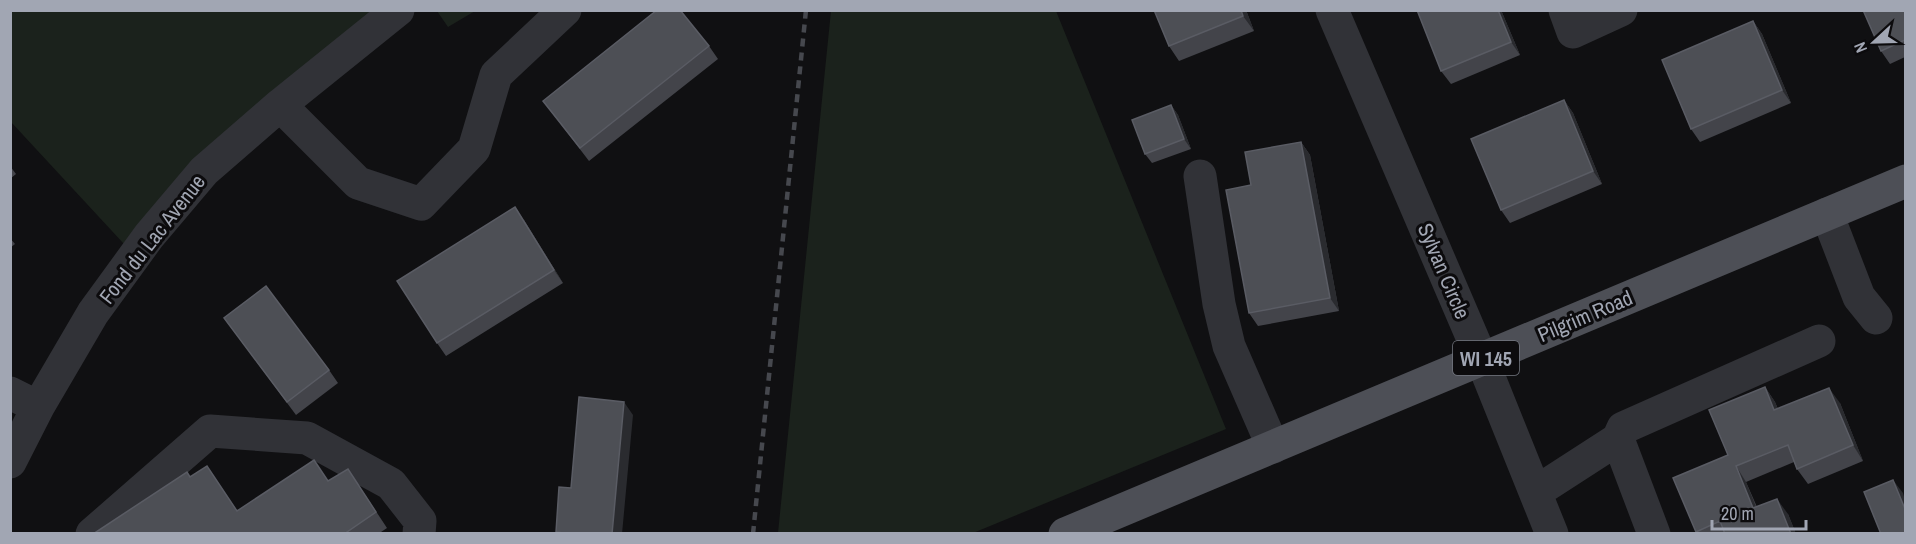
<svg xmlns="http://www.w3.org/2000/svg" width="1916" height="544" viewBox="0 0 1916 544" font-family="'Archivo Narrow',sans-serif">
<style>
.green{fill:#1b221c}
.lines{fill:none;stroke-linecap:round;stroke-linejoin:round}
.minor{stroke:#313237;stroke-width:33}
.major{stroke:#4d4f56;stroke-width:33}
.rail{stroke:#46484e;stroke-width:4.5;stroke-dasharray:8 6;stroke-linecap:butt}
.wall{fill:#43444a}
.shaded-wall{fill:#2a2b2f}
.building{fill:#4d4f55;stroke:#5a5c64;stroke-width:1.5}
.labels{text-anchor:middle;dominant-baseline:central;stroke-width:6;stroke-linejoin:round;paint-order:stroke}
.shield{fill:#0c0b0d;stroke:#747881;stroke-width:1.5}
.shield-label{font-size:20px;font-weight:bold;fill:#a1a6b3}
.street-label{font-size:21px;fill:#a1a6b3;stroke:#0c0b0d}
</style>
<rect width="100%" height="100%" fill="#101012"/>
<path class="green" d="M 11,11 L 377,11 L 124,244 L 11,122 Z
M 437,11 L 475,11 L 448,27 Z
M 831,11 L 1056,11 L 1226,429 L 973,533 L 778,533 Z"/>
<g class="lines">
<path class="minor" d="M 1332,10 L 1482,360 L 1552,534
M 1565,10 L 1573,32 L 1621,10
M 280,105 L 358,183 L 421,204 L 474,149 L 496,75 L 565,10
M 1200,176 L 1219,304 L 1229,346 L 1273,447
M 1827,214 L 1859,297 L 1876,318
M 10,393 L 38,407
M 1618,439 L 1654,534
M 10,462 L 38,407 L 93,313 L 149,236 L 204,171 L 280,105 L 398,10
M 1536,492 L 1618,439 L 1623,428 L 1819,341
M 92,534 L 210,431 L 307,438 L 391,484 L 420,521 L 419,534"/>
<path class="major" d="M 1065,534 L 1906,181"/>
<path class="rail" d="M 753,534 L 806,10"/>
</g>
<path class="wall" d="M 1246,10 L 1254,31 L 1179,61 L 1169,46 Z
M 1501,10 L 1520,55 L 1451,84 L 1441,71 Z
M 1905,10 L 1905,57 L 1890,64 L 1881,51 Z
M 1753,21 L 1762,34 L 1791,103 L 1700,142 L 1691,129 Z
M 709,46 L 718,59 L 589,161 L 543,101 Z
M 1564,100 L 1573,113 L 1602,184 L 1510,223 L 1501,210 Z
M 1171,105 L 1178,115 L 1191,149 L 1152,163 L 1145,154 Z
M 1301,142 L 1310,155 L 1339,311 L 1258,326 L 1249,313 L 1251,185 Z
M 10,166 L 16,174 L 10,179 Z
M 524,220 L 563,283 L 446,356 L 437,343 Z
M 10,238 L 15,244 L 10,248 Z
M 224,318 L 329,370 L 338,383 L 296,415 Z
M 1765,387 L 1775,402 L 1778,409 L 1840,403 L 1863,461 L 1808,484 L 1797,469 L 1794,462 L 1746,482 L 1757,507 L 1788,514 L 1796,534 L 1697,534 L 1696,532 L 1728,455 Z
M 190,477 L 237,511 L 329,481 L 358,484 L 387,528 L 378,534 L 93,534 Z"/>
<path class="shaded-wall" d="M 1241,10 L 1246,10 L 1254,31 L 1243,16 Z
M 1498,10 L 1501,10 L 1520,55 L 1511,42 Z
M 1753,21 L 1762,34 L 1791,103 L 1782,90 Z
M 1564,100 L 1573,113 L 1602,184 L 1593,171 Z
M 1171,105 L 1178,115 L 1191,149 L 1184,139 Z
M 1301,142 L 1310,155 L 1339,311 L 1330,298 Z
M 515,207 L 524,220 L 563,283 L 554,270 Z
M 1765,387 L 1775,402 L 1785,426 L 1774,410 Z
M 1829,388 L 1840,403 L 1863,461 L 1853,445 Z
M 624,402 L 633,415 L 622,534 L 612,534 Z
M 1736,466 L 1746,482 L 1763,524 L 1753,508 Z
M 1893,480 L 1903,493 L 1905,500 L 1905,509 Z
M 1777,499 L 1788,514 L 1796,534 L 1791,534 Z"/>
<path class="building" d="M 657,10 L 680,10 L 709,46 L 580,148 L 543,101 Z
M 1154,10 L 1241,10 L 1243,16 L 1169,46 Z
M 1417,10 L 1498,10 L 1511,42 L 1441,71 Z
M 1863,10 L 1905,10 L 1905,40 L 1881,51 Z
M 1753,21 L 1782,90 L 1691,129 L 1662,60 Z
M 1564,100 L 1593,171 L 1501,210 L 1471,139 Z
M 1171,105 L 1184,139 L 1145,154 L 1132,120 Z
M 1301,142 L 1330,298 L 1249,313 L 1226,190 L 1251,185 L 1245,152 Z
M 515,207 L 554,270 L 437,343 L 397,281 Z
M 266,286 L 329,370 L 287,402 L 224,318 Z
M 1765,387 L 1774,410 L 1829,388 L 1853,445 L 1797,469 L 1788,445 L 1736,466 L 1753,508 L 1777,499 L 1791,534 L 1725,534 L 1720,521 L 1696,532 L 1673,478 L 1728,455 L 1709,410 Z
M 579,397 L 624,402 L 612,534 L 571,534 L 556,532 L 559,487 L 571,488 Z
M 314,460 L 328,481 L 348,469 L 376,512 L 344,534 L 93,534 L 187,472 L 190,477 L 207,466 L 237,511 Z
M 1893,480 L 1905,509 L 1905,534 L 1881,534 L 1864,492 Z"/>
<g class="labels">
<rect class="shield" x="1453" y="341" width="66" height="34" rx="4.5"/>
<g class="shield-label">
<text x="1486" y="358">WI 145</text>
</g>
<g class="street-label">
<text transform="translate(152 239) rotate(-52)">Fond du Lac Avenue</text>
<text transform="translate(1444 271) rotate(67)">Sylvan Circle</text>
<text transform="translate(1585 316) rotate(-23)">Pilgrim Road</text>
</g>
</g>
<rect width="1916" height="544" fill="none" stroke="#a1a6b3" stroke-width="24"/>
<g transform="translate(1874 42) rotate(248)" stroke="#0c0b0d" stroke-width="4.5" paint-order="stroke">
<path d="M0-4.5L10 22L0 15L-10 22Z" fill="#a1a6b3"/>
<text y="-9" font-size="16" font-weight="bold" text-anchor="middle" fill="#a1a6b3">N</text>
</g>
<path d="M1712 520v9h94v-9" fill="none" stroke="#a1a6b3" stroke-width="3"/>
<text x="1721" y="520" font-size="18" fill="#a1a6b3" stroke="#0c0b0d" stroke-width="4.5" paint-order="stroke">20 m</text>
</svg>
